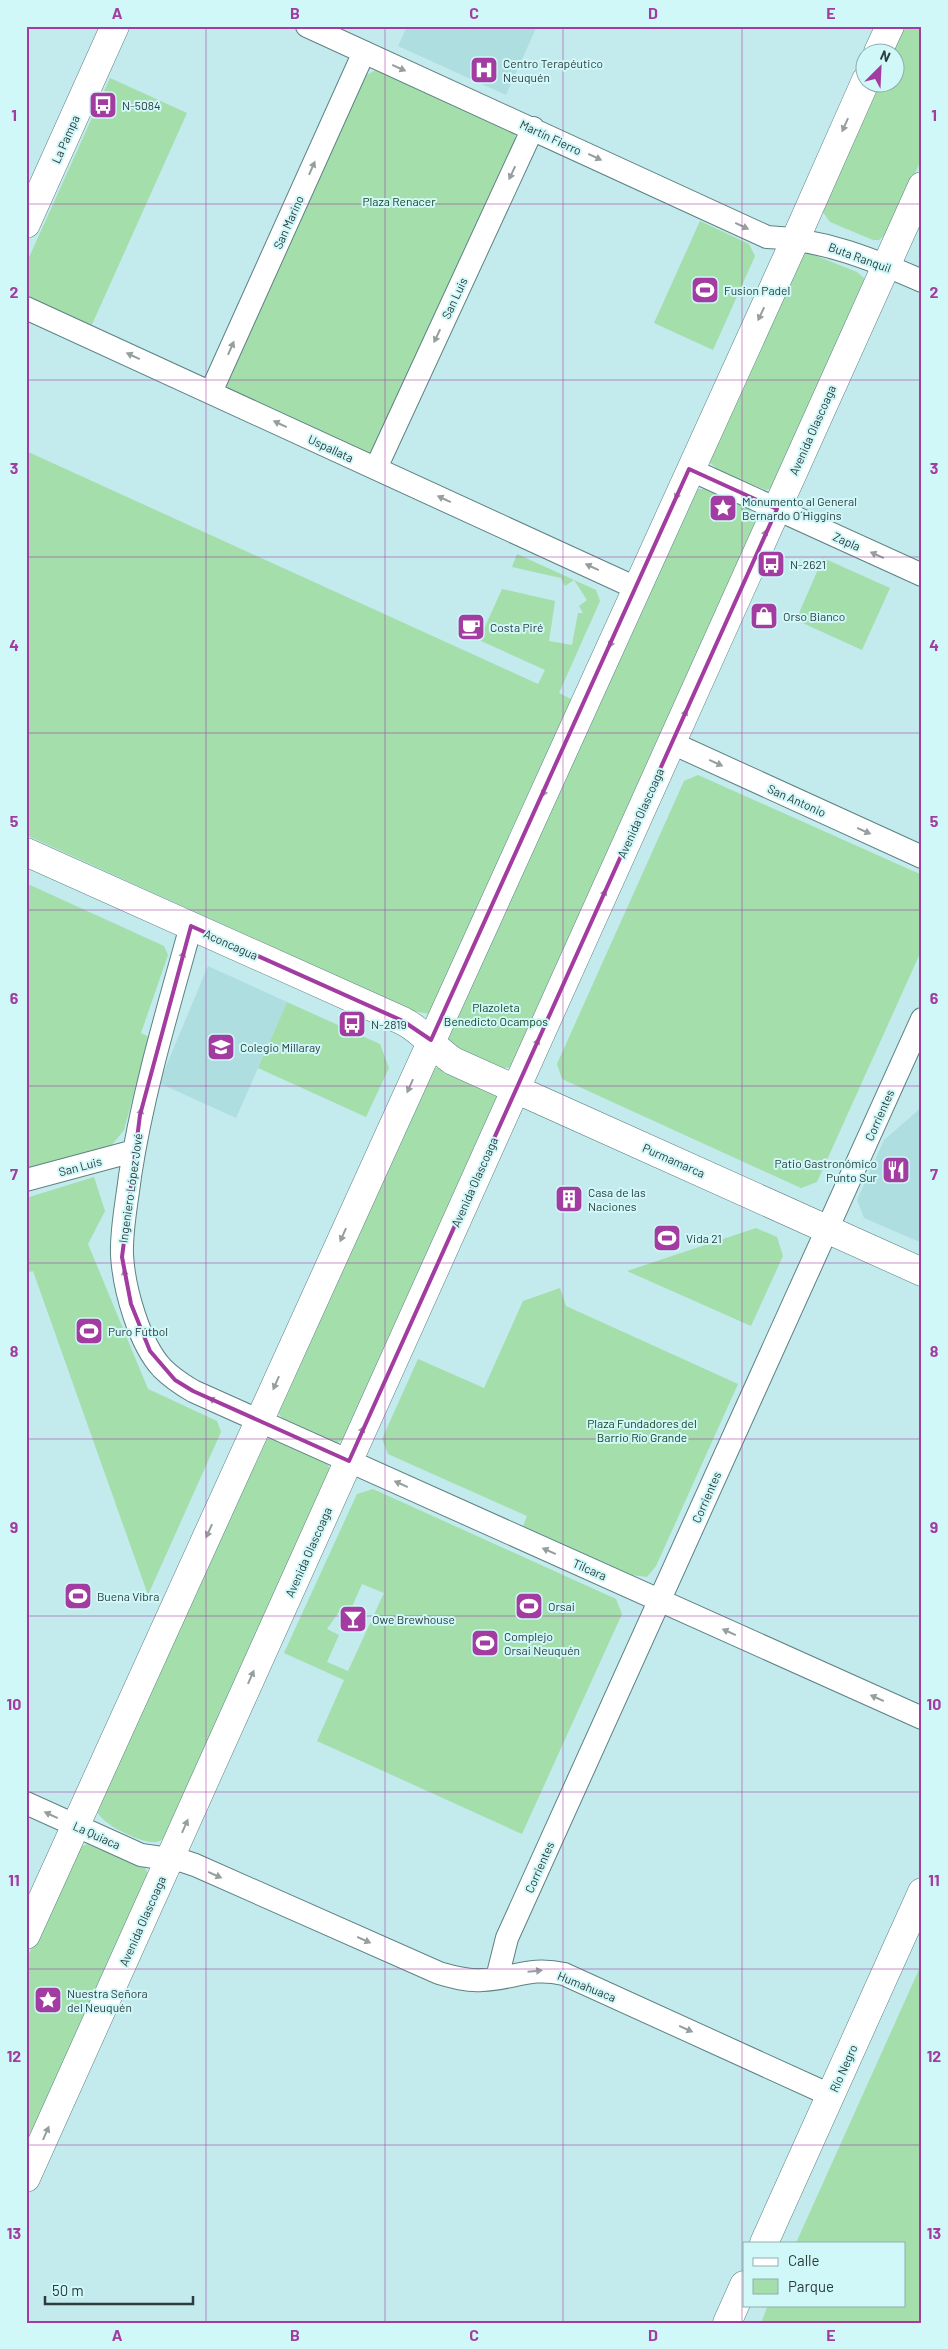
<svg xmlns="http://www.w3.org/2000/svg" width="948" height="2349" viewBox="0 0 948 2349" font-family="Barlow,sans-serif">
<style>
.built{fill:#afdee0}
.green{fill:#a3deab;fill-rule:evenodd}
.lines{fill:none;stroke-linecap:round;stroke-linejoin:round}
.minor-casing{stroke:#5e8284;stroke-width:24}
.tertiary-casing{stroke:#5e8284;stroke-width:29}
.secondary-casing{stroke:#5e8284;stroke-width:29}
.minor{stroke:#fff;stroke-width:22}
.tertiary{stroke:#fff;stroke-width:28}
.secondary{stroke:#fff;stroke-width:28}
.oneway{fill:#969e9e}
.marked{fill:none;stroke:#a23ca0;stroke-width:4;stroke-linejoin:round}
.grid{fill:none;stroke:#a23ca0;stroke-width:1;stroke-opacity:0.55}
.labels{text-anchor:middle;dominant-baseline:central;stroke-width:4;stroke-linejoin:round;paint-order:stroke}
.poi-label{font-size:12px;fill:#2d3c3d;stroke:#d0f8f9;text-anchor:start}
.street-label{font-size:12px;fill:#2d3c3d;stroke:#d0f8f9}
.park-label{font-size:12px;fill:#103e1b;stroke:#d0f8f9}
.neatline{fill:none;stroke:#a23ca0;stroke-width:2}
.grid-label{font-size:16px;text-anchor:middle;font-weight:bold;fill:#a23ca0}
</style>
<rect width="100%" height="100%" fill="#c3eaec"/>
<path class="built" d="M 407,26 L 537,26 L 506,95 L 398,46 Z
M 208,966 L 287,1002 L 236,1118 L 159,1083 Z
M 922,1107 L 922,1243 L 864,1218 L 857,1200 L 884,1140 Z"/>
<path class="green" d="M 901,26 L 922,26 L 922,158 L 888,232 L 879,240 L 873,240 L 830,222 L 822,211 L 876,83 L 896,82 L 896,52 L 890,52 Z
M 376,70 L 513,131 L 516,139 L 372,453 L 367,454 L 227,389 L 227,385 L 365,76 Z
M 110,78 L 187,113 L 90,329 L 26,300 L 26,264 Z
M 700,221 L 749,244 L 755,256 L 713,350 L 654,323 Z
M 804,251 L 857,272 L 866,280 L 771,489 L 766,490 L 720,471 L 709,462 Z
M 26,451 L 538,684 L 545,670 L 479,640 L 502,589 L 555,601 L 549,641 L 572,645 L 578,613 L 583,613 L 579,606 L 587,600 L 574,580 L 565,586 L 561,578 L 512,567 L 517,554 L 596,590 L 600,601 L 559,693 L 573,700 L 430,1014 L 413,1011 L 26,835 Z
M 697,489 L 704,489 C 720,496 751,503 757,521 L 511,1067 L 500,1069 L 451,1046 L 446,1037 Z
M 823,558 L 890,588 L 862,650 L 796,620 Z
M 698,775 L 922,875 L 922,949 L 817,1182 L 801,1188 L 562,1079 L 557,1064 L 684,781 Z
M 30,885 L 164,946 L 168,955 L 141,1033 L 149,1037 L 124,1130 L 111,1146 L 26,1169 L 26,887 Z
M 287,1002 L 380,1044 L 389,1068 L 366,1117 L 258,1068 Z
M 434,1068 L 441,1068 L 495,1093 L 498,1097 L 345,1438 L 336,1444 L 285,1422 L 278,1413 Z
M 94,1177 L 105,1211 L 88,1244 L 148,1389 L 217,1421 L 221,1432 L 148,1595 L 33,1271 L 26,1273 L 26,1198 Z
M 756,1228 L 777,1237 L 783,1256 L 751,1326 L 627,1271 Z
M 560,1288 L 566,1306 L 738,1384 L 656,1566 L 647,1577 L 632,1575 L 523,1526 L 527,1516 L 388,1454 L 382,1439 L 418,1359 L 484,1388 L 523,1301 Z
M 265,1439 C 276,1438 318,1456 326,1463 C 329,1466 329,1467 330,1471 L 165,1837 C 162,1840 159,1842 154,1842 C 141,1843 101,1824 97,1811 Z
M 373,1489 L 616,1599 L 622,1614 L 522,1834 L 317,1741 L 344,1680 L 284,1653 L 357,1494 ZM 362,1584 L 384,1593 L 348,1671 L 327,1662 L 339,1635 L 327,1629 L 343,1606 L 351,1609 Z
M 91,1843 L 144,1866 L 149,1876 L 26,2158 L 26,1960 L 76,1855 L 82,1846 Z
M 922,1963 L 922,2323 L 761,2323 L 768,2305 L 904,2305 L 904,2243 L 796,2243 Z"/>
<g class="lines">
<defs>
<path id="minor" d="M 307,26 L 767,237 C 822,239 872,259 922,281
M 26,308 L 636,588
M 211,392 L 364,52
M 376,468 L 533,128
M 689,469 L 922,575
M 672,743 L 922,857
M 191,926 C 168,1009 143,1091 130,1176 C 127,1202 121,1229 122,1255 C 124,1289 139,1343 162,1368 C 172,1378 181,1384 193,1391 L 922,1718
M 26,1180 L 134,1151
M 26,1803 L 141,1855 L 183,1861 L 195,1865 L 439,1973 C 453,1977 467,1981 482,1980 C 514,1979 529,1966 564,1974 L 830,2095
M 497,1978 L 507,1938 L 922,1019"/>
<path id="tertiary" d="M 26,224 L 115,26
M 26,852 L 403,1021 C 423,1031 435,1049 453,1061 L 922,1272
M 764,2243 L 922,1892
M 727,2323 L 744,2285"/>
<path id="secondary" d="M 878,52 L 890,26
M 26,1935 L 796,238 L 866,80
M 26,2178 L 922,186"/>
</defs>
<use href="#minor" class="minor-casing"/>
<use href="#tertiary" class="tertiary-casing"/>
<use href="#secondary" class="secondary-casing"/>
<use href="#minor" class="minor"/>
<use href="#tertiary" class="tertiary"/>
<use href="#secondary" class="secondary"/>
</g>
<defs><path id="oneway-solid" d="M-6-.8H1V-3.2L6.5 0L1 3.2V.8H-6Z" transform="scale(1.25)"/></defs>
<g class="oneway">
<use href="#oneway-solid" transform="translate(399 68) rotate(24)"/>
<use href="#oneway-solid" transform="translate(845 125) rotate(114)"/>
<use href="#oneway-solid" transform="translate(595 157) rotate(25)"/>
<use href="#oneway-solid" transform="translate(312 168) rotate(-66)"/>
<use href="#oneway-solid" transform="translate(512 173) rotate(115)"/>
<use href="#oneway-solid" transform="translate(742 226) rotate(25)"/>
<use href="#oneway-solid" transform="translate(761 314) rotate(115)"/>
<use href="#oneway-solid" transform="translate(437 336) rotate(115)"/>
<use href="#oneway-solid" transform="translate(231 348) rotate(-66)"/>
<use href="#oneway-solid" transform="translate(133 356) rotate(-155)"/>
<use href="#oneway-solid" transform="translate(280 424) rotate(-155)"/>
<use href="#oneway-solid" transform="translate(678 493) rotate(114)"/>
<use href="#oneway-solid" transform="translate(444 499) rotate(-155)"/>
<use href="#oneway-solid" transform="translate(764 536) rotate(-66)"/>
<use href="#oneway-solid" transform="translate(877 555) rotate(-156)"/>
<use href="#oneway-solid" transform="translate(592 567) rotate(-155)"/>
<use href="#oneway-solid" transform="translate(612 641) rotate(114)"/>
<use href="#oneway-solid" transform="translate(684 716) rotate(-66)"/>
<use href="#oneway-solid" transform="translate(716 763) rotate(24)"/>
<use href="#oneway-solid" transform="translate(545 790) rotate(114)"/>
<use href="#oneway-solid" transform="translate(864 831) rotate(24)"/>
<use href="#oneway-solid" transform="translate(603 896) rotate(-66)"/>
<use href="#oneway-solid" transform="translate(182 958) rotate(-74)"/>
<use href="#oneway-solid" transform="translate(536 1045) rotate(-66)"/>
<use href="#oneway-solid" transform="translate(410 1086) rotate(114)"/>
<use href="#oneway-solid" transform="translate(140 1115) rotate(-79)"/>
<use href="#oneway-solid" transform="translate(343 1235) rotate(114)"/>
<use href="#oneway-solid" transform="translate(125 1276) rotate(-99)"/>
<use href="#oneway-solid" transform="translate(276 1383) rotate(114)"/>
<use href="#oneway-solid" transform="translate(215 1401) rotate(-155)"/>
<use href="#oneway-solid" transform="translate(361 1433) rotate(-66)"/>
<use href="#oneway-solid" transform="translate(401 1484) rotate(-156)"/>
<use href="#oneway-solid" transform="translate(209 1531) rotate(114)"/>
<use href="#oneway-solid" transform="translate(549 1551) rotate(-156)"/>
<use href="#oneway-solid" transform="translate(729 1632) rotate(-156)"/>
<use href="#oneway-solid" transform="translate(251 1677) rotate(-66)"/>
<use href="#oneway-solid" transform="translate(877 1698) rotate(-156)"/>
<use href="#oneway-solid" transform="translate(51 1815) rotate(-155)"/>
<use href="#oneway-solid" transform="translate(185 1826) rotate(-66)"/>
<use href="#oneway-solid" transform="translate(215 1875) rotate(24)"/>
<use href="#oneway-solid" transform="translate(364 1940) rotate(24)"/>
<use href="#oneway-solid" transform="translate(535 1971) rotate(-5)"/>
<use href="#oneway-solid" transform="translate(686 2029) rotate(24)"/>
<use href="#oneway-solid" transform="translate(46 2133) rotate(-66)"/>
</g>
<path class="marked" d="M 689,469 L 777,509 L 349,1461 L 193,1391 L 175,1380 L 150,1351 L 131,1304 L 122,1257 L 140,1115 L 191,926 L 403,1021 L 431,1040 Z"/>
<path class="grid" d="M 206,26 L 206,2323M 385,26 L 385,2323M 563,26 L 563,2323M 742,26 L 742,2323M 26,204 L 922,204M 26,380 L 922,380M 26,557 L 922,557M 26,733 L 922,733M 26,910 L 922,910M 26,1086 L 922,1086M 26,1263 L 922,1263M 26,1439 L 922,1439M 26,1616 L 922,1616M 26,1792 L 922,1792M 26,1969 L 922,1969M 26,2145 L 922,2145"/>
<defs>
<symbol id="hospital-square" viewBox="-11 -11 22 22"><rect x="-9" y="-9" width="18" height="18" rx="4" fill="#a23ca0" stroke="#d0f8f9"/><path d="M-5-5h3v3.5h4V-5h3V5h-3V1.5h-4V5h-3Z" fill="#fff"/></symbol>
<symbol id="bus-square" viewBox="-11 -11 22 22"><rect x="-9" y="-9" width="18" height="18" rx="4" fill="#a23ca0" stroke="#d0f8f9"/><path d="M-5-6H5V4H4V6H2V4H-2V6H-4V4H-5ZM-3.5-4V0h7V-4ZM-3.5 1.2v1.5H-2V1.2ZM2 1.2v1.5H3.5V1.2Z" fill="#fff"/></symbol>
<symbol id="stadium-square" viewBox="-11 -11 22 22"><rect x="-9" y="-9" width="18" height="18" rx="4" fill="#a23ca0" stroke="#d0f8f9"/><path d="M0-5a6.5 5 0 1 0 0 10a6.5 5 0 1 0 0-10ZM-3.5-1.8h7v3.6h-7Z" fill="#fff"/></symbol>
<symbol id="sight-square" viewBox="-11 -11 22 22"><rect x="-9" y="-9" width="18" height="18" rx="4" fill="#a23ca0" stroke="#d0f8f9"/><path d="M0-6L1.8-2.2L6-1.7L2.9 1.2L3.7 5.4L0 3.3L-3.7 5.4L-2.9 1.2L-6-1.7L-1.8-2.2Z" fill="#fff"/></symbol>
<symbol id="shop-square" viewBox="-11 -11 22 22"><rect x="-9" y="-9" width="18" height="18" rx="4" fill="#a23ca0" stroke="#d0f8f9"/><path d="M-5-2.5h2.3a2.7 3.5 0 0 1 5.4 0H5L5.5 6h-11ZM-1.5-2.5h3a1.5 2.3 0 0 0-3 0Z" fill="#fff"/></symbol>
<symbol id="cafe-square" viewBox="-11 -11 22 22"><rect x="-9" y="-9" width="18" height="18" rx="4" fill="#a23ca0" stroke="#d0f8f9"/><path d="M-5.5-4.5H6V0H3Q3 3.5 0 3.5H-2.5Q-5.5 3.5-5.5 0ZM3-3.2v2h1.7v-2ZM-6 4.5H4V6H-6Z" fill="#fff"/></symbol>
<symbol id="school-square" viewBox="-11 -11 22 22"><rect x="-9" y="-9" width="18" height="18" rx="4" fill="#a23ca0" stroke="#d0f8f9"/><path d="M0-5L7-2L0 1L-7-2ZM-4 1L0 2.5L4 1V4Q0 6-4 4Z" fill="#fff"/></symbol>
<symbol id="restaurant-square" viewBox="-11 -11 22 22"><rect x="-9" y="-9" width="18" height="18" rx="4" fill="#a23ca0" stroke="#d0f8f9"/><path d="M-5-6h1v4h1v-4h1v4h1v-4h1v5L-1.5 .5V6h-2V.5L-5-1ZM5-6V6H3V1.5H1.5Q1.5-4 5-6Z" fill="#fff"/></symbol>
<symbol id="building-square" viewBox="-11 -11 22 22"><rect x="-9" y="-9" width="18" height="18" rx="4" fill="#a23ca0" stroke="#d0f8f9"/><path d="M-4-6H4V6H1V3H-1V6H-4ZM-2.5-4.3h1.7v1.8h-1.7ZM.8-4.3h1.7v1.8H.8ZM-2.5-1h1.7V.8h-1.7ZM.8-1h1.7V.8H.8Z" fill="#fff"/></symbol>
<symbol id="bar-square" viewBox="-11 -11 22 22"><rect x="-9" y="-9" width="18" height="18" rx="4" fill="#a23ca0" stroke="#d0f8f9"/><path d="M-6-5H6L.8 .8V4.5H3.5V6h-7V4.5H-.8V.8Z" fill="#fff"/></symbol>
</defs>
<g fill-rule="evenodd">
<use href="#hospital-square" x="468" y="54" width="32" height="32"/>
<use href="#bus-square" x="87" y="89" width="32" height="32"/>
<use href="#stadium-square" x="689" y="274" width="32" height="32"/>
<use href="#sight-square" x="707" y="492" width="32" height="32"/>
<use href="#bus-square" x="755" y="548" width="32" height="32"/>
<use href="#shop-square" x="748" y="600" width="32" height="32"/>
<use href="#cafe-square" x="455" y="611" width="32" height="32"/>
<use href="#bus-square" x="336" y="1008" width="32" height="32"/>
<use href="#school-square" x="205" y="1031" width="32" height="32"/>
<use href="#restaurant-square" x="880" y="1154" width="32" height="32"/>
<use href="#building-square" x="553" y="1183" width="32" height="32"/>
<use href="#stadium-square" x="651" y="1222" width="32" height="32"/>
<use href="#stadium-square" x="73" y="1315" width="32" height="32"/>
<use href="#stadium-square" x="62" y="1580" width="32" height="32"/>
<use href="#stadium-square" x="513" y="1590" width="32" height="32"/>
<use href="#bar-square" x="337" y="1603" width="32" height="32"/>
<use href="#stadium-square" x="469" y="1627" width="32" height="32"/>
<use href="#sight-square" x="32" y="1984" width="32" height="32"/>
</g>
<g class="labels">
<g class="poi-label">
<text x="503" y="63">Centro Terapéutico<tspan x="503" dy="14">Neuquén</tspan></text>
<text x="122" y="105">N-5084</text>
<text x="724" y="290">Fusion Padel</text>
<text x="742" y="501">Monumento al General<tspan x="742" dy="14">Bernardo O´Higgins</tspan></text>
<text x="790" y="564">N-2621</text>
<text x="783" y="616">Orso Bianco</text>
<text x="490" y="627">Costa Piré</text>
<text x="371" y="1024">N-2819</text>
<text x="240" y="1047">Colegio Millaray</text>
<text x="877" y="1163" text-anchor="end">Patio Gastronómico<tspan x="877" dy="14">Punto Sur</tspan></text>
<text x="588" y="1192">Casa de las<tspan x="588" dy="14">Naciones</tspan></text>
<text x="686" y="1238">Vida 21</text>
<text x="108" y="1331">Puro Fútbol</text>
<text x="97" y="1596">Buena Vibra</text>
<text x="548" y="1606">Orsai</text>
<text x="372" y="1619">Owe Brewhouse</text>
<text x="504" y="1636">Complejo<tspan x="504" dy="14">Orsai Neuquén</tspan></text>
<text x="67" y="1993">Nuestra Señora<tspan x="67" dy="14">del Neuquén</tspan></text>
</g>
<g class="street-label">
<text transform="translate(551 137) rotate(25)">Martín Fierro</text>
<text transform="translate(65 139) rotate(-66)">La Pampa</text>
<text transform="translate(288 222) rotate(-66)">San Marino</text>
<text transform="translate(860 257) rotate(20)">Buta Ranquil</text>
<text transform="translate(454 298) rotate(-65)">San Luis</text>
<text transform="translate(812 430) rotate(-66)">Avenida Olascoaga</text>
<text transform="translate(331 448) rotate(25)">Uspallata</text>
<text transform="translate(847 541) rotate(24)">Zapla</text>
<text transform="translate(797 800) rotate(24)">San Antonio</text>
<text transform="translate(640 813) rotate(-66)">Avenida Olascoaga</text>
<text transform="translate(231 944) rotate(24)">Aconcagua</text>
<text transform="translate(879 1115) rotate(-66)">Corrientes</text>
<text transform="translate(674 1160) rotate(24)">Purmamarca</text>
<text transform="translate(80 1166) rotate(-15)">San Luis</text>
<text transform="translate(474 1182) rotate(-66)">Avenida Olascoaga</text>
<text transform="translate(130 1188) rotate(-82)">Ingeniero López Jové</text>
<text transform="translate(706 1497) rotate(-66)">Corrientes</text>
<text transform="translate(308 1552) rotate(-66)">Avenida Olascoaga</text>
<text transform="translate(590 1569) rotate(24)">Tilcara</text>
<text transform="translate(97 1835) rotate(24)">La Quiaca</text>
<text transform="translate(539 1867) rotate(-66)">Corrientes</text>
<text transform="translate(142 1921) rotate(-66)">Avenida Olascoaga</text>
<text transform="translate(587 1986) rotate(22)">Humahuaca</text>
<text transform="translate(843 2068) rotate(-66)">Río Negro</text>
</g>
<g class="park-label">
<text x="399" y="201">Plaza Renacer</text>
<text x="496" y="1007">Plazoleta<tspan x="496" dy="14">Benedicto Ocampos</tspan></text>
<text x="642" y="1423">Plaza Fundadores del<tspan x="642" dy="14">Barrio Río Grande</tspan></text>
</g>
</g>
<rect width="948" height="2349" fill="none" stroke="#d0f8f9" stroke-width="55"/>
<rect x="743" y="2242" width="162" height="65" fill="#d0f8f9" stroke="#8fadae"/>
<rect x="753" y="2258" width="25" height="8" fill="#ffffff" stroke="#8fadae"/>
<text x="788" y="2266" font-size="15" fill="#2d3c3d">Calle</text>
<rect x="753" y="2279" width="25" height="15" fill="#a3deab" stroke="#8fadae"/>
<text x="788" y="2292" font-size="15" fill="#2d3c3d">Parque</text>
<g transform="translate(880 68) rotate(24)"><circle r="24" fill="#d0f8f9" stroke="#8fadae"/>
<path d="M0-4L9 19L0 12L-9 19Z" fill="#a23ca0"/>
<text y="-8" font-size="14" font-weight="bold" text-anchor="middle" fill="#2d3c3d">N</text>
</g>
<path d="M45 2296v8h148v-8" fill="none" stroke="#2d3c3d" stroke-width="2.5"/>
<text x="52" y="2296" font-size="15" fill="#2d3c3d" stroke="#d0f8f9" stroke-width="4" paint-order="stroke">50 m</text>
<rect x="28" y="28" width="892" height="2294" class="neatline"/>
<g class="grid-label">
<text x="117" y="19">A</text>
<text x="295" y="19">B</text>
<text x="474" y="19">C</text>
<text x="653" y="19">D</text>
<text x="831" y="19">E</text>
<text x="14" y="121">1</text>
<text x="934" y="121">1</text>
<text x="14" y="298">2</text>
<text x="934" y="298">2</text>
<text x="14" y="474">3</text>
<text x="934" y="474">3</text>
<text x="14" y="651">4</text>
<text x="934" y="651">4</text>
<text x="14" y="827">5</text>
<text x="934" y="827">5</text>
<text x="14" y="1004">6</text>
<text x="934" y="1004">6</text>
<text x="14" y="1180">7</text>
<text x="934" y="1180">7</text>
<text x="14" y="1357">8</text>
<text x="934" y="1357">8</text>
<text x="14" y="1533">9</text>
<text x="934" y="1533">9</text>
<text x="14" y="1710">10</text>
<text x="934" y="1710">10</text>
<text x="14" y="1886">11</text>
<text x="934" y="1886">11</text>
<text x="14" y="2062">12</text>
<text x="934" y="2062">12</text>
<text x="14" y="2239">13</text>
<text x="934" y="2239">13</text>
<text x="117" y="2341">A</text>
<text x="295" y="2341">B</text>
<text x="474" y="2341">C</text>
<text x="653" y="2341">D</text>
<text x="831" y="2341">E</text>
</g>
</svg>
